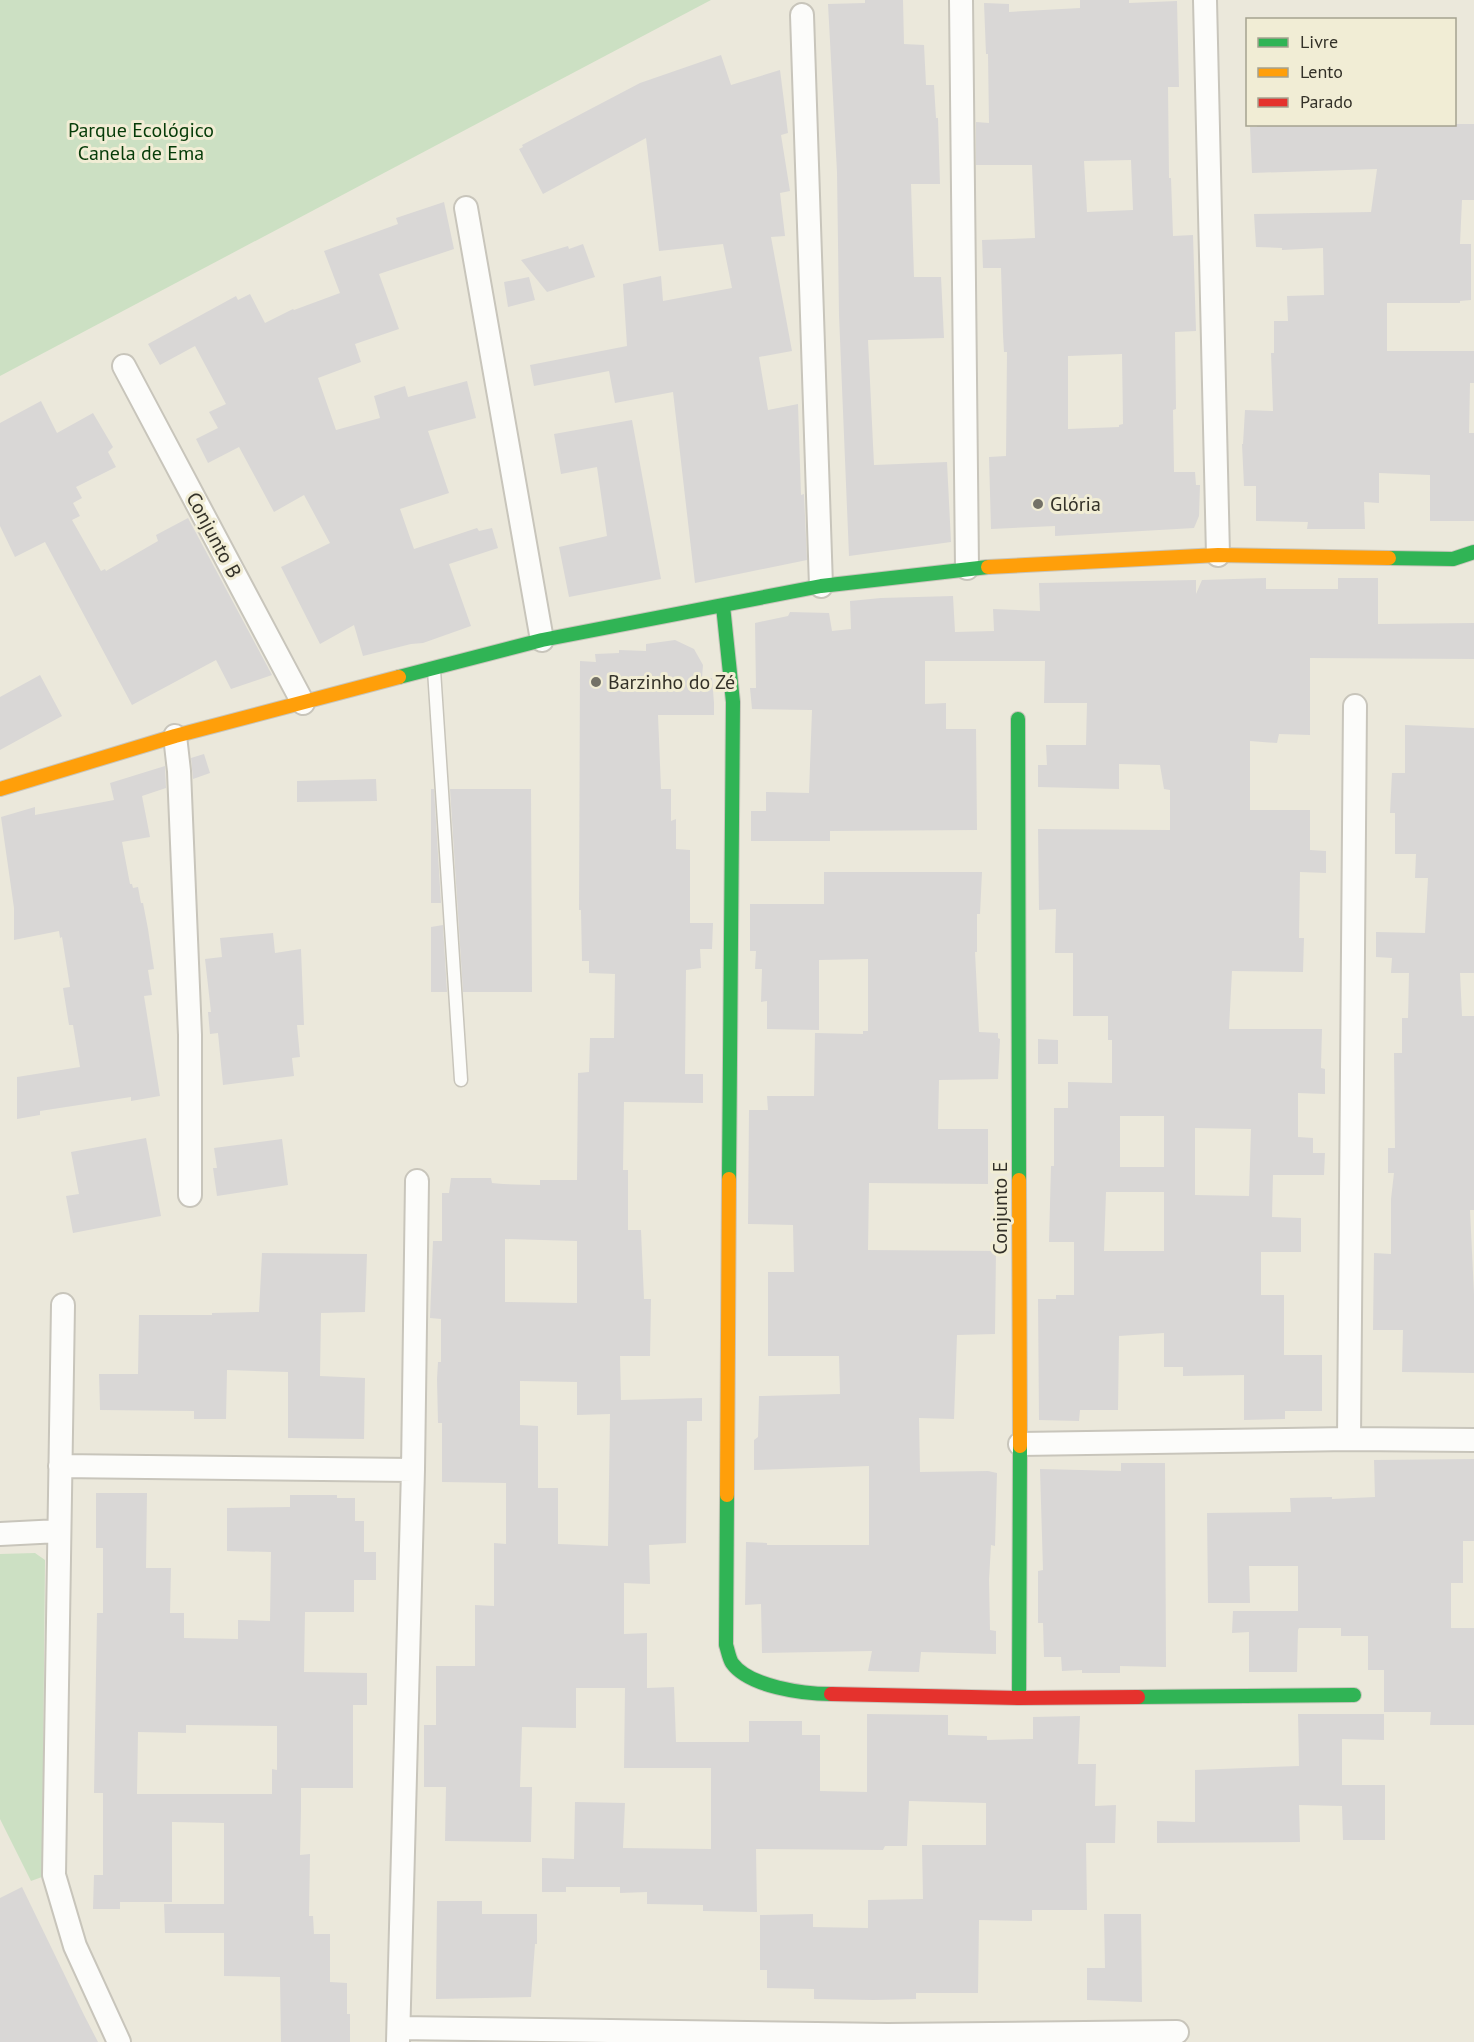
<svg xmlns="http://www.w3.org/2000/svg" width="1474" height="2042" viewBox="0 0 1474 2042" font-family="'PT Sans',sans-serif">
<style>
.green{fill:#cce0c3}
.building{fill:#d9d7d6;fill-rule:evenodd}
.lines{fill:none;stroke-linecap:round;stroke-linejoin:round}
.lane-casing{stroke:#c8c5bb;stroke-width:15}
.street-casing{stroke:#c8c5bb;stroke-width:26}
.fast-casing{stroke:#c8c5bb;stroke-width:16}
.slow-casing{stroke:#c8c5bb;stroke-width:16}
.jam-casing{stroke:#c8c5bb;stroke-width:16}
.lane{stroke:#fcfcfa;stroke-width:12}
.street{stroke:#fcfcfa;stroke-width:22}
.fast{stroke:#30b455;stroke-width:14}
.slow{stroke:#ff9f0a;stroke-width:14}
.jam{stroke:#e5322d;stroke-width:14}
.poi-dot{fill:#737167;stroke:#f1edd5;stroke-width:2}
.labels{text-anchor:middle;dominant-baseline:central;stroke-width:6;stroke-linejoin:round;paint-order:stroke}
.park-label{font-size:20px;fill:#053b08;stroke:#f1edd5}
.poi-label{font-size:20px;fill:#333128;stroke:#f1edd5;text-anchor:start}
.street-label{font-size:20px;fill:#333128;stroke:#f1edd5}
</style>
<rect width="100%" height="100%" fill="#ebe8db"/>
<path class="green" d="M 0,0 L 711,0 L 0,376 Z
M 35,1553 L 45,1560 L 42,1877 L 31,1881 L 0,1819 L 0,1554 Z"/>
<path class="building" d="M 865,0 L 903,0 L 904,44 L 924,45 L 926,85 L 934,85 L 936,118 L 938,118 L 940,184 L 911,184 L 914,277 L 941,277 L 944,338 L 868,340 L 874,465 L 947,462 L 951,542 L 849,556 L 839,315 L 837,172 L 828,4 L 865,3 Z
M 1080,0 L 1129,0 L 1129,3 L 1177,1 L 1179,87 L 1168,87 L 1169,178 L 1171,178 L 1173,236 L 1193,235 L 1196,331 L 1175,332 L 1176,409 L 1173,410 L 1174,472 L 1195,472 L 1196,485 L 1200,485 L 1199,516 L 1194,528 L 1055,536 L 1055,526 L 991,529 L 989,457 L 1006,456 L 1007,352 L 1004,352 L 1003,335 L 1001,268 L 983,268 L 982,240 L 1035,238 L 1032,165 L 976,165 L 976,122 L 989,123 L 988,54 L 986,54 L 984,3 L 1009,4 L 1009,12 L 1080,8 ZM 1131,160 L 1133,210 L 1087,212 L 1084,161 ZM 1122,354 L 1123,424 L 1119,425 L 1119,427 L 1068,429 L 1068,356 Z
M 721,55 L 731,85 L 780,70 L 788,133 L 781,135 L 790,191 L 780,193 L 785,236 L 771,237 L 792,351 L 759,357 L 768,410 L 798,404 L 801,495 L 804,494 L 807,560 L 695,583 L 673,392 L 615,403 L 609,371 L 534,386 L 530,365 L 627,346 L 623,284 L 661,276 L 663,301 L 732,288 L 723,244 L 659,251 L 646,138 L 543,194 L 519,149 L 523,147 L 522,145 L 640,83 Z
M 1257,124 L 1474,124 L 1474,200 L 1462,200 L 1460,244 L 1471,244 L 1471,300 L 1460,301 L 1460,303 L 1387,303 L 1387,351 L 1474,351 L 1474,383 L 1470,383 L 1469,433 L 1474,433 L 1474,521 L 1430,521 L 1430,475 L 1379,473 L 1379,503 L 1364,502 L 1365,529 L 1307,529 L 1308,522 L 1256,521 L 1256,486 L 1244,486 L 1242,444 L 1243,444 L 1245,410 L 1273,411 L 1271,353 L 1274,353 L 1274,321 L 1288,321 L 1287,296 L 1324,295 L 1323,248 L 1282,250 L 1282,248 L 1256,247 L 1254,214 L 1371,212 L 1377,169 L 1252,173 L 1250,127 L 1257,127 Z
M 444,202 L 454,249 L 379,274 L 399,329 L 355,344 L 361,362 L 318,378 L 336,430 L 380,418 L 374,396 L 405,386 L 408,397 L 467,381 L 476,418 L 428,431 L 449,493 L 400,509 L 414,549 L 477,528 L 479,531 L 492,528 L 498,548 L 449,564 L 471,626 L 423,643 L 411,644 L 363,656 L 354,625 L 320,644 L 281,567 L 330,543 L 304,495 L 274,512 L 239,447 L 208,463 L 196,439 L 218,428 L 209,412 L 226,404 L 195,346 L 160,365 L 148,344 L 236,296 L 238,300 L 250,294 L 265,323 L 293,309 L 294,310 L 340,293 L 324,251 L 398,224 L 396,218 Z
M 583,244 L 595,277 L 547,292 L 521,260 L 568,246 L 569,249 Z
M 529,277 L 535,300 L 508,307 L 504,282 Z
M 41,401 L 57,433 L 93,413 L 113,447 L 108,452 L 116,467 L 76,487 L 82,498 L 73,503 L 80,516 L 72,520 L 101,571 L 105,569 L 106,571 L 158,541 L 156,535 L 188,518 L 272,675 L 231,689 L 216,660 L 132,705 L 45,542 L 15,557 L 0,526 L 0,423 Z
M 632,420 L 661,579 L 569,597 L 559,547 L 607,536 L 597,467 L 561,474 L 554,434 Z
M 1266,578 L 1266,589 L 1338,589 L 1338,578 L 1378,578 L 1378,624 L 1474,623 L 1474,659 L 1310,658 L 1310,735 L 1279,734 L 1277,743 L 1250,741 L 1250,810 L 1310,810 L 1310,850 L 1326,851 L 1326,873 L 1300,872 L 1299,938 L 1304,938 L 1303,972 L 1232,971 L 1229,1029 L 1322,1029 L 1321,1068 L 1325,1069 L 1325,1094 L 1298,1093 L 1298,1137 L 1313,1138 L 1313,1153 L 1325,1153 L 1324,1175 L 1273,1175 L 1272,1217 L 1301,1218 L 1301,1252 L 1261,1252 L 1261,1295 L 1284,1295 L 1284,1355 L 1322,1355 L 1322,1411 L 1285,1411 L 1285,1419 L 1244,1420 L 1244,1375 L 1183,1376 L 1183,1367 L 1164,1367 L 1164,1333 L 1119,1336 L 1118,1410 L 1080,1410 L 1079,1421 L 1039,1420 L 1038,1299 L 1056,1299 L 1056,1295 L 1074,1295 L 1074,1242 L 1049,1242 L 1051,1166 L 1054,1166 L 1054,1108 L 1068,1108 L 1068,1082 L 1112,1083 L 1112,1040 L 1108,1040 L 1108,1016 L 1073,1016 L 1073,953 L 1055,953 L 1056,909 L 1039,910 L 1038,829 L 1170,830 L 1170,790 L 1164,789 L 1160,765 L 1119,764 L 1119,789 L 1038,787 L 1038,765 L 1047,765 L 1046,745 L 1086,745 L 1087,703 L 1044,703 L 1045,661 L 925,661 L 925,704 L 946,703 L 946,729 L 976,729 L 977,830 L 830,831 L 830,841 L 751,841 L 751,811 L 766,811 L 766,792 L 809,793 L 812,710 L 752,709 L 750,688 L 756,688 L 755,623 L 788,616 L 790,612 L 829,613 L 832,631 L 851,629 L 850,601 L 881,598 L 953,596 L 955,632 L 994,631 L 993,609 L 1040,611 L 1039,583 L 1196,580 L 1196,594 L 1202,580 ZM 1120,1116 L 1164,1116 L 1164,1167 L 1120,1167 ZM 1195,1128 L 1251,1129 L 1249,1196 L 1195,1195 ZM 1106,1192 L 1164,1192 L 1164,1251 L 1104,1251 Z
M 675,640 L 694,649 L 703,665 L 702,678 L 712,678 L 714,703 L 714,715 L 658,715 L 661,789 L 671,789 L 671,821 L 676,819 L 676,849 L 690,850 L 690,923 L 713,923 L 712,949 L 700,949 L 701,968 L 686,970 L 685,1074 L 703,1074 L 703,1103 L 624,1102 L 623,1170 L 628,1170 L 628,1230 L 641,1230 L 644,1299 L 651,1299 L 650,1356 L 620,1356 L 621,1400 L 702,1398 L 702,1421 L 687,1421 L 686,1543 L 649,1545 L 650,1584 L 624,1583 L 624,1634 L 647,1633 L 647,1688 L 674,1687 L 676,1742 L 749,1742 L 749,1721 L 802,1721 L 802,1735 L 820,1735 L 820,1791 L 867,1792 L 867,1714 L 948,1715 L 948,1735 L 987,1736 L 987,1740 L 1033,1739 L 1033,1717 L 1080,1716 L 1078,1764 L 1096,1764 L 1095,1806 L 1116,1805 L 1115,1843 L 1086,1843 L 1087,1910 L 1032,1910 L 1032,1921 L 979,1920 L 978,1993 L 916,1993 L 916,1999 L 874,2000 L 814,1999 L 814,1989 L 767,1988 L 767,1970 L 760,1970 L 760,1915 L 813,1914 L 813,1927 L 868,1928 L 868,1900 L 923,1899 L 922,1845 L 986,1845 L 986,1803 L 909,1801 L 907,1846 L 885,1846 L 883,1850 L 756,1849 L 757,1912 L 703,1911 L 703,1905 L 647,1904 L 647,1892 L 620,1893 L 620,1887 L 566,1887 L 566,1892 L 542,1892 L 542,1858 L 574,1859 L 575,1802 L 625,1803 L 623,1848 L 711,1849 L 711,1768 L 624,1768 L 625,1688 L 576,1688 L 576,1728 L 522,1727 L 520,1787 L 532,1787 L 531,1842 L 445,1841 L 446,1787 L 424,1787 L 424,1725 L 436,1725 L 436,1666 L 475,1666 L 475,1605 L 494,1606 L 494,1543 L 506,1544 L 506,1483 L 442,1482 L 442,1423 L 438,1423 L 437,1379 L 438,1362 L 441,1362 L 441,1319 L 430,1318 L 433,1241 L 442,1241 L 442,1193 L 449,1193 L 451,1178 L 491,1178 L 492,1183 L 503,1184 L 540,1185 L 540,1180 L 577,1180 L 578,1073 L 589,1072 L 590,1038 L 614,1038 L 615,974 L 589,973 L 589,961 L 582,961 L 581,910 L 579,910 L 580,661 L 596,662 L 595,654 L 619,653 L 619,650 L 646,651 L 646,644 ZM 505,1239 L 577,1241 L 577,1303 L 505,1302 ZM 520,1381 L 577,1382 L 577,1415 L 610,1414 L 608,1546 L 558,1544 L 558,1488 L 538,1488 L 538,1426 L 520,1425 Z
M 40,675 L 62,716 L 0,750 L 0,697 Z
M 1405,725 L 1474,728 L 1474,973 L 1460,973 L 1462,1016 L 1474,1016 L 1474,1210 L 1470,1210 L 1474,1294 L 1474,1373 L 1402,1372 L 1403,1330 L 1373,1330 L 1374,1253 L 1391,1254 L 1391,1199 L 1394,1173 L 1388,1173 L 1388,1148 L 1395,1148 L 1394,1053 L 1402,1053 L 1402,1018 L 1408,1018 L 1409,973 L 1391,973 L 1392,958 L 1376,957 L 1376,932 L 1425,933 L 1428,878 L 1415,878 L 1416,854 L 1395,854 L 1395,813 L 1390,813 L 1392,773 L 1405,773 Z
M 204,754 L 210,773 L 193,779 L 191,758 Z
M 165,766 L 166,788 L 142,796 L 150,837 L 122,842 L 130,884 L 132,884 L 133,888 L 138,887 L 141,903 L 143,903 L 148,929 L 154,969 L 148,970 L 152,995 L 144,996 L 160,1096 L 131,1101 L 131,1097 L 40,1111 L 40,1115 L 17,1119 L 17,1077 L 80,1067 L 73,1025 L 69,1025 L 63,988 L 70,987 L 62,937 L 60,938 L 59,931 L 14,940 L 14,908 L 1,817 L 35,807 L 35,815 L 114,800 L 110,783 Z
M 376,779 L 377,801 L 297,802 L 297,781 Z
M 431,789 L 434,789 L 441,903 L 431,903 Z
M 450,789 L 531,789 L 532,992 L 463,992 Z
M 824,872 L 982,872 L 980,914 L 977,914 L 977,952 L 975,952 L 979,1032 L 998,1033 L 998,1038 L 1000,1039 L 998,1079 L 939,1080 L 938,1129 L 988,1129 L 988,1184 L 869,1183 L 868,1250 L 996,1251 L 995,1334 L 957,1335 L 954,1419 L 919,1418 L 920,1472 L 988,1471 L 997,1473 L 995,1546 L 991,1545 L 989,1580 L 990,1630 L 996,1631 L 996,1654 L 921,1652 L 919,1672 L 868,1671 L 872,1651 L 762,1653 L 761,1604 L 745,1605 L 746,1542 L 767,1543 L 767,1545 L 869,1545 L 869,1466 L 754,1470 L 754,1440 L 758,1437 L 759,1396 L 840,1394 L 839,1356 L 768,1356 L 768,1272 L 794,1272 L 793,1225 L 748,1224 L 749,1110 L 768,1110 L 767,1096 L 814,1096 L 815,1033 L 863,1034 L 863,1031 L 868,1031 L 868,959 L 819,960 L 819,1030 L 767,1029 L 767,1001 L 761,1002 L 762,969 L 755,969 L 756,951 L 750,951 L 750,904 L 824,904 Z
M 443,925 L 447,992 L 431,992 L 431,927 Z
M 273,933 L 275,953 L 301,949 L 304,1025 L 297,1025 L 300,1057 L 292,1058 L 294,1076 L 223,1085 L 218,1033 L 210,1034 L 208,1012 L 211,1012 L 205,959 L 222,957 L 220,938 Z
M 1038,1039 L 1058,1040 L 1058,1064 L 1038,1064 Z
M 146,1138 L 161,1216 L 73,1233 L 66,1196 L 79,1194 L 71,1152 Z
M 282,1139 L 288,1185 L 217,1196 L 213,1168 L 217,1168 L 214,1148 Z
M 262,1253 L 367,1254 L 365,1312 L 321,1313 L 320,1376 L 365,1378 L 364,1439 L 288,1438 L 288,1372 L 227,1370 L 226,1419 L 194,1419 L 194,1411 L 100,1410 L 99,1374 L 138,1374 L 139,1315 L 212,1315 L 212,1313 L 259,1312 Z
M 1474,1459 L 1474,1541 L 1463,1541 L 1463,1583 L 1451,1583 L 1451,1628 L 1474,1628 L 1474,1725 L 1430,1725 L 1431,1712 L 1384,1712 L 1384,1670 L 1368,1670 L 1368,1636 L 1341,1636 L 1341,1628 L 1299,1628 L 1298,1630 L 1297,1672 L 1249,1672 L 1249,1632 L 1232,1633 L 1233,1611 L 1298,1611 L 1298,1566 L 1249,1566 L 1250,1603 L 1208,1603 L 1207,1513 L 1291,1512 L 1290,1498 L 1332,1497 L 1332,1499 L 1375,1497 L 1374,1460 Z
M 1121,1463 L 1165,1463 L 1166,1667 L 1120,1666 L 1120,1673 L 1082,1673 L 1082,1670 L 1062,1671 L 1061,1657 L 1044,1657 L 1043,1623 L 1038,1623 L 1038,1571 L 1043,1570 L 1040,1469 L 1121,1471 Z
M 96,1493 L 147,1493 L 146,1568 L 171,1568 L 170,1613 L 184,1613 L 184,1638 L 238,1639 L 238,1620 L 270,1621 L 271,1552 L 227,1551 L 227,1508 L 290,1507 L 290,1495 L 337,1495 L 337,1498 L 355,1498 L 355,1521 L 364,1521 L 364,1552 L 376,1552 L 376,1580 L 354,1580 L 354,1612 L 305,1612 L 304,1672 L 367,1673 L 367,1705 L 353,1705 L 353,1788 L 301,1788 L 301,1811 L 300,1855 L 310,1854 L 309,1916 L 313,1916 L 314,1934 L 330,1934 L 330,1982 L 347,1983 L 347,2014 L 350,2014 L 350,2042 L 281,2042 L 280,1977 L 224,1976 L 224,1933 L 165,1933 L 164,1904 L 224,1904 L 224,1823 L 172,1822 L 172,1902 L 120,1902 L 120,1909 L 93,1909 L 94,1875 L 103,1875 L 103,1793 L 94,1793 L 97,1613 L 103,1613 L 103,1548 L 96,1548 ZM 186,1725 L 277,1726 L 277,1770 L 272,1769 L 272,1794 L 137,1794 L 138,1732 L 186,1733 Z
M 1298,1714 L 1384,1714 L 1384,1740 L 1342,1739 L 1342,1785 L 1385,1785 L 1385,1840 L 1343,1840 L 1342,1806 L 1299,1805 L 1300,1842 L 1157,1843 L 1157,1821 L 1195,1822 L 1195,1770 L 1299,1766 Z
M 22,1887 L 84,2015 L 98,2042 L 0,2042 L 0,1898 Z
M 437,1901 L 482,1901 L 482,1914 L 537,1914 L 537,1944 L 535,1944 L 531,1997 L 436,1999 Z
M 1104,1914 L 1141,1914 L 1142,2002 L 1087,2000 L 1087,1968 L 1105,1968 Z"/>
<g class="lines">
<defs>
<path id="lane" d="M 434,670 L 461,1080"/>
<path id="street" d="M 961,0 L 967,568
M 1205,0 L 1218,555
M 802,15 L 821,586
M 466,208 L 542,640
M 124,366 L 303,703
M 175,736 L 179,771 L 190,1035 L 190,1195
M 63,1305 L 54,1875 L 75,1946 L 119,2042
M 1349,1439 L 1355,706
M 1020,1444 L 1349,1439 L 1474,1440
M 60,1466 L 413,1470
M 0,1534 L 59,1531
M 399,2028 L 888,2035 L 1177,2032
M 398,2042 L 413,1470 L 417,1181"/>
<path id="fast" d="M 1389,558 L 1453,559 L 1474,552
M 723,606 L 733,702 L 729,1179
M 399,677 L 542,640 L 821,586 L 988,567
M 1018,719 L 1019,1180
M 727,1495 L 726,1645 C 728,1651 729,1658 732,1663 C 749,1687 804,1694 831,1694
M 1138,1697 L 1354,1695
M 1019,1698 L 1020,1446"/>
<path id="slow" d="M 988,567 L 1218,555 L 1389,558
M 0,789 L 175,736 L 399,677
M 1019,1180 L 1020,1446
M 727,1495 L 729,1179"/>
<path id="jam" d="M 831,1694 L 1019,1698 L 1138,1697"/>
</defs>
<use href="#lane" class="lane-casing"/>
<use href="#street" class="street-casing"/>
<use href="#fast" class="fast-casing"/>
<use href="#slow" class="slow-casing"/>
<use href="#jam" class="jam-casing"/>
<use href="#lane" class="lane"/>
<use href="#street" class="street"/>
<use href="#fast" class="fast"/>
<use href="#slow" class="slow"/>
<use href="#jam" class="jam"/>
</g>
<g class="poi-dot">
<circle cx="1038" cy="504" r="6"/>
<circle cx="596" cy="682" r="6"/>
</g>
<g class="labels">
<g class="park-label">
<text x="141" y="130">Parque Ecológico<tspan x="141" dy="23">Canela de Ema</tspan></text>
</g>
<g class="poi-label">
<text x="1050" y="504">Glória</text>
<text x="608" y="682">Barzinho do Zé</text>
</g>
<g class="street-label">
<text transform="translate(214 535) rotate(62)">Conjunto B</text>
<text transform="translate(1000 1208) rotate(-90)">Conjunto E</text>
</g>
</g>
<rect x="1246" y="18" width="210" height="108" fill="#f1edd5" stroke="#a5a290" stroke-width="1.5"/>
<rect x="1258" y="38" width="30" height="9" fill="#30b455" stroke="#a5a290" stroke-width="1.5"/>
<text x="1300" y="48" font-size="18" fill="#333128">Livre</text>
<rect x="1258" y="68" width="30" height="9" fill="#ff9f0a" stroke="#a5a290" stroke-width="1.5"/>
<text x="1300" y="78" font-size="18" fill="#333128">Lento</text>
<rect x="1258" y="98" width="30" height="9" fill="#e5322d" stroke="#a5a290" stroke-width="1.5"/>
<text x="1300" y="108" font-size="18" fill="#333128">Parado</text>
</svg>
